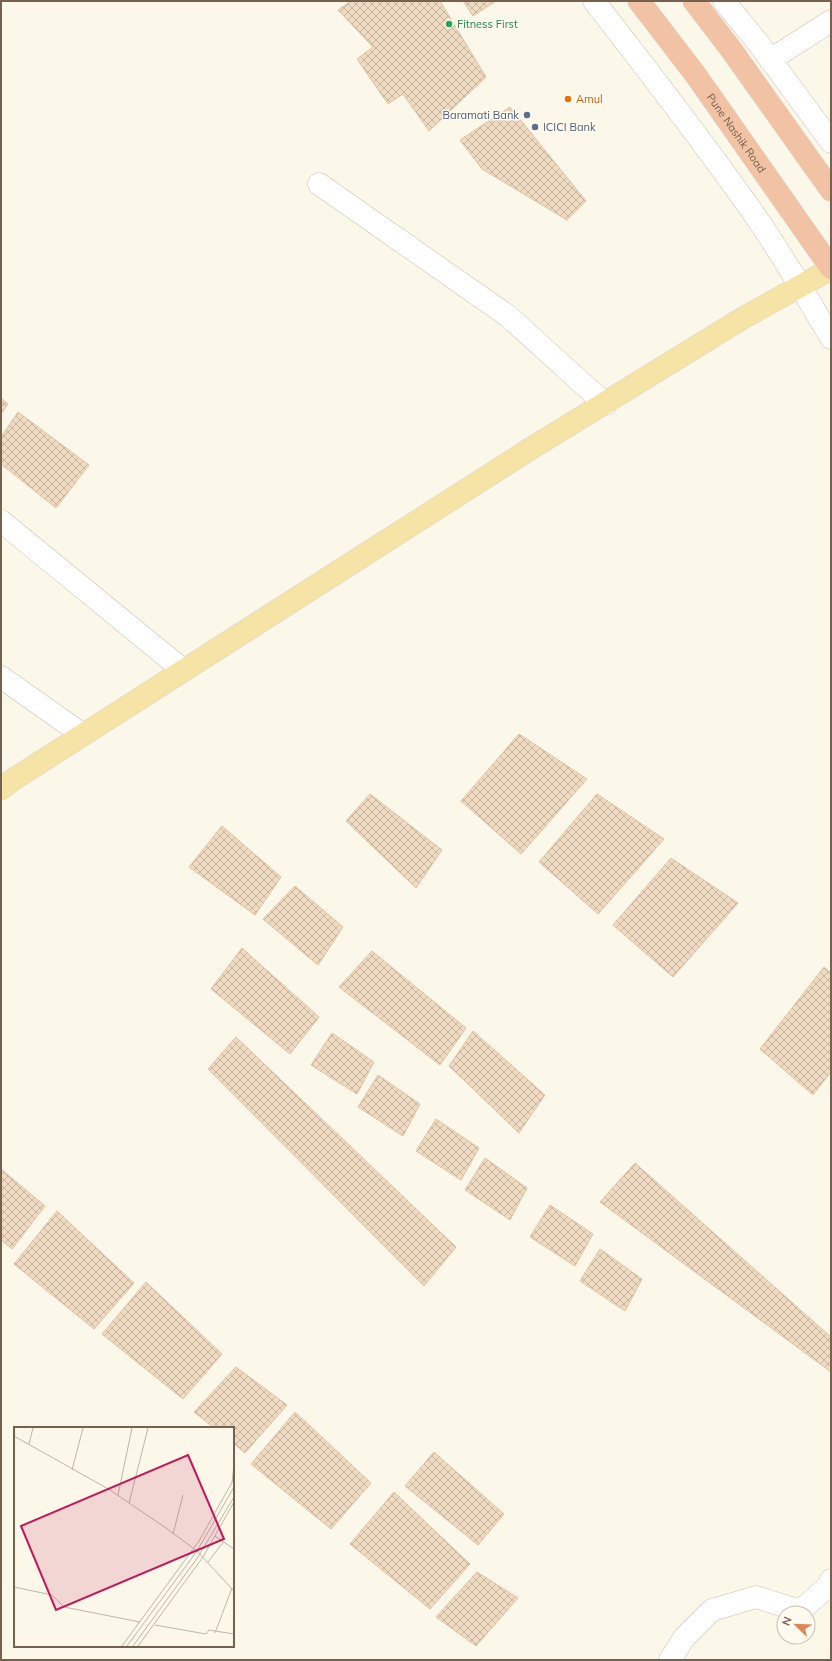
<svg xmlns="http://www.w3.org/2000/svg" width="832" height="1661" viewBox="0 0 832 1661" font-family="Mulish,sans-serif">
<style>
.building{fill:url(#building-cross-hatch);stroke:#e1c3a3}
.lines{fill:none;stroke-linecap:round;stroke-linejoin:round}
.minor-casing{stroke:#cdc0af;stroke-width:23}
.major-casing{stroke:#dbd6d1;stroke-width:23}
.highway-casing{stroke:#dbd6d1;stroke-width:23}
.minor{stroke:#fff;stroke-width:22}
.major{stroke:#f6e3a6;stroke-width:22}
.highway{stroke:#f1c3a4;stroke-width:22}
.leisure-dot{fill:#2e9e5b;stroke:#fefaef;stroke-width:1.5}
.food-dot{fill:#e8710a;stroke:#fefaef;stroke-width:1.5}
.service-dot{fill:#5c6f8a;stroke:#fefaef;stroke-width:1.5}
.labels{text-anchor:middle;dominant-baseline:central;stroke-width:3;stroke-linejoin:round;paint-order:stroke}
.leisure-label{font-size:11px;fill:#27864d;stroke:#fefaef;text-anchor:start}
.food-label{font-size:11px;fill:#c56008;stroke:#fefaef;text-anchor:start}
.service-label{font-size:11px;fill:#4e5e75;stroke:#fefaef;text-anchor:end}
.street-label{font-size:11px;fill:#75614e;stroke:#fefaef}
.inset-road{fill:none;stroke:#c1b6a6;stroke-width:1}
.view{fill:#c2185b;fill-opacity:0.15;stroke:#c2185b;stroke-width:2}
.inset-edge{fill:none;stroke:#75614e;stroke-width:2}
</style>
<defs>
<pattern id="building-cross-hatch" width="8" height="8" patternUnits="userSpaceOnUse"><rect width="8" height="8" fill="#efdac2"/><path d="M0 0l8 8M0 8l8-8" fill="none" stroke="#c6b4a0"/></pattern>
</defs>
<rect width="100%" height="100%" fill="#fbf7e9"/>
<path class="building" d="M 351,1 L 440,1 L 486,77 L 429,131 L 403,94 L 388,104 L 357,59 L 373,47 L 338,10 Z
M 463,1 L 496,1 L 473,16 Z
M 510,107 L 586,201 L 567,220 L 482,169 L 460,140 Z
M 1,398 L 8,404 L 1,414 Z
M 18,412 L 89,465 L 56,508 L 1,464 L 1,437 Z
M 519,734 L 587,779 L 521,854 L 461,801 Z
M 370,794 L 442,850 L 416,888 L 346,821 Z
M 597,794 L 664,839 L 598,914 L 539,862 Z
M 222,826 L 281,877 L 255,915 L 189,867 Z
M 671,858 L 738,903 L 673,977 L 613,925 Z
M 295,886 L 343,927 L 318,965 L 263,919 Z
M 242,948 L 319,1017 L 290,1054 L 211,989 Z
M 372,951 L 466,1028 L 440,1065 L 339,987 Z
M 824,967 L 831,973 L 831,1072 L 813,1095 L 760,1049 Z
M 473,1031 L 545,1095 L 519,1133 L 449,1066 Z
M 332,1033 L 374,1062 L 357,1094 L 311,1065 Z
M 236,1037 L 456,1247 L 424,1286 L 208,1069 Z
M 378,1075 L 420,1104 L 403,1136 L 358,1107 Z
M 436,1119 L 479,1148 L 461,1180 L 416,1151 Z
M 485,1158 L 527,1188 L 510,1220 L 465,1190 Z
M 635,1163 L 831,1337 L 831,1372 L 600,1202 Z
M 1,1169 L 45,1206 L 12,1249 L 1,1240 Z
M 550,1205 L 593,1234 L 575,1266 L 530,1237 Z
M 57,1211 L 134,1283 L 94,1329 L 14,1264 Z
M 600,1249 L 642,1279 L 625,1311 L 580,1281 Z
M 146,1282 L 222,1354 L 183,1399 L 102,1334 Z
M 236,1367 L 287,1405 L 245,1453 L 233,1443 L 233,1428 L 214,1428 L 194,1412 Z
M 295,1412 L 371,1483 L 331,1529 L 251,1464 Z
M 434,1452 L 504,1514 L 478,1545 L 405,1486 Z
M 394,1492 L 470,1564 L 430,1609 L 350,1544 Z
M 477,1572 L 518,1598 L 476,1646 L 436,1617 Z"/>
<g class="lines">
<defs>
<path id="minor" d="M 594,1 C 649,72 704,143 756,217 C 783,256 807,297 831,338
M 724,1 L 759,44 L 831,142
M 770,60 L 831,21
M 319,184 L 508,316 L 605,404
M 1,521 L 183,670
M 1,677 L 83,735
M 670,1660 L 684,1638 L 712,1610 L 756,1597 L 800,1611 L 828,1586 L 831,1580"/>
<path id="major" d="M 1,789 L 14,779 L 530,449 L 743,318 L 831,269"/>
<g id="highway">
<path id="s1" d="M 639,1 L 695,74 L 831,268"/>
<path d="M 694,1 L 730,48 L 831,190"/>
</g>
</defs>
<use href="#minor" class="minor-casing"/>
<use href="#major" class="major-casing"/>
<use href="#highway" class="highway-casing"/>
<use href="#minor" class="minor"/>
<use href="#major" class="major"/>
<use href="#highway" class="highway"/>
</g>
<circle class="leisure-dot" cx="449" cy="24" r="4"/>
<circle class="food-dot" cx="568" cy="99" r="4"/>
<g class="service-dot">
<circle cx="527" cy="115" r="4"/>
<circle cx="535" cy="127" r="4"/>
</g>
<g class="labels">
<g class="leisure-label">
<text x="457" y="24">Fitness First</text>
</g>
<g class="food-label">
<text x="576" y="99">Amul</text>
</g>
<g class="service-label">
<text x="519" y="115">Baramati Bank</text>
<text x="543" y="127" text-anchor="start">ICICI Bank</text>
</g>
<g class="street-label">
<text stroke="none"><textPath href="#s1" startOffset="164">Pune Nashik Road</textPath></text>
</g>
</g>
<g transform="translate(14 1427)">
<rect width="220" height="220" fill="#fbf7e9"/>
<path class="inset-road" d="M 0,9 L 96,63 L 152,101 L 183,124 L 220,164M 15,17 L 19,1M 58,43 L 69,1M 218,55 L 220,38M 104,68 L 118,1M 115,76 L 134,1M 159,107 L 169,68M 201,109 L 220,122M 194,135 L 210,114M 0,160 L 38,168 L 50,180 L 126,195M 141,198 L 192,207 L 195,203 L 220,207M 201,206 L 218,161M 108,219 L 185,114 L 220,52M 113,219 L 183,124 L 220,60M 119,219 L 184,130 L 220,70M 124,219 L 189,130 L 220,75"/>
<path class="view" d="M 174,28 L 210,112 L 42,183 L 7,99 Z"/>
<rect width="220" height="220" class="inset-edge"/>
</g>
<rect width="832" height="1661" fill="none" stroke="#75614e" stroke-width="4"/>
<g transform="translate(796 1625) rotate(293)"><circle r="19" fill="#fefaef" stroke="#c7bdaf"/>
<path d="M0-3L7 15L0 10L-7 15Z" fill="#dd8656"/>
<text y="-6" font-size="11" font-weight="bold" text-anchor="middle" fill="#75614e">N</text>
</g>
</svg>
